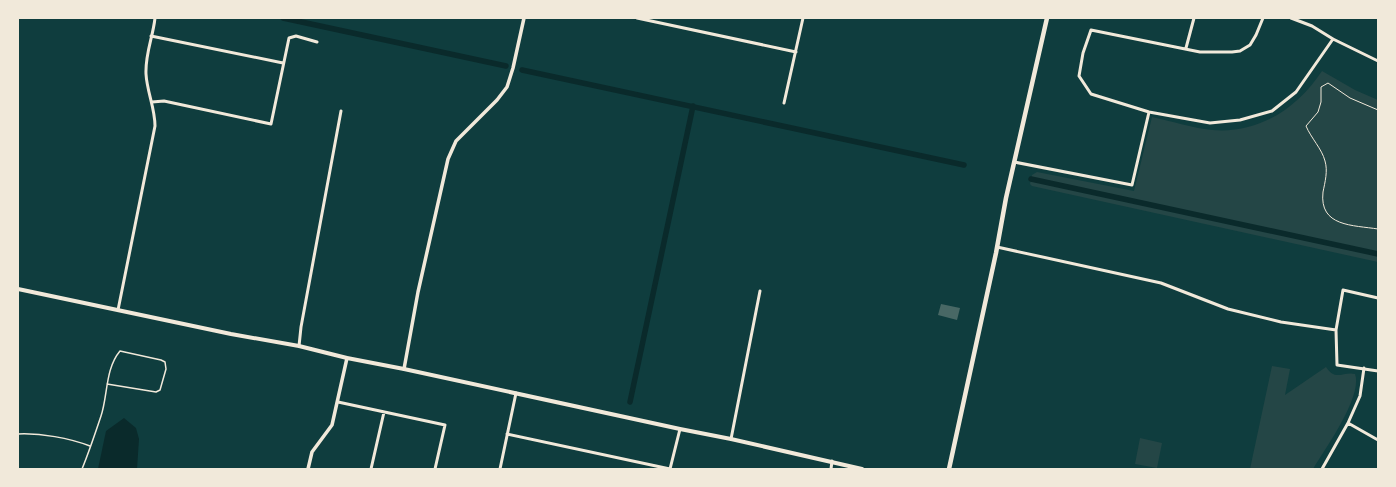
<svg xmlns="http://www.w3.org/2000/svg" width="1396" height="487" viewBox="0 0 1396 487" font-family="'Sofia Sans Condensed',sans-serif">
<style>
.green{fill:#244646}
.water{fill:#0a2a2b}
.lines{fill:none;stroke-linecap:round;stroke-linejoin:round}
.canal{stroke:#0a2a2b;stroke-width:5.5}
.building{fill:#486865}
.path{stroke:#f1e9da;stroke-width:1}
.service{stroke:#f1e9da;stroke-width:1.5}
.minor{stroke:#f1e9da;stroke-width:3}
.tertiary{stroke:#f1e9da;stroke-width:3.5}
.secondary{stroke:#f1e9da;stroke-width:4}
.primary{stroke:#f1e9da;stroke-width:4.5}
</style>
<rect width="100%" height="100%" fill="#0f3d3e"/>
<path class="green" d="M 1322,71 L 1355,90 L 1378,100 L 1378,262 L 1032,186 L 1030,184 L 1032,175 L 1037,172 L 1134,191 L 1152,117 C 1171,121 1192,128 1212,130 C 1258,134 1297,109 1322,71 Z
M 1272,366 L 1290,369 L 1285,395 L 1326,367 C 1336,382 1343,371 1355,374 C 1363,396 1325,449 1313,469 L 1250,469 Z
M 1140,438 L 1162,443 L 1157,468 L 1135,464 Z"/>
<path class="water" d="M 124,418 L 136,428 L 139,439 L 137,469 L 98,469 L 106,431 Z"/>
<g class="lines">
<path class="canal" d="M 283,18 L 506,66
M 522,70 L 964,165
M 1031,179 L 1378,254
M 630,402 L 693,106"/>
</g>
<path class="building" d="M 941,304 L 960,308 L 957,320 L 938,315 Z"/>
<g class="lines">
<path class="path" d="M 1378,110 L 1350,98 L 1328,83 L 1321,87 L 1321,102 L 1318,112 L 1306,126 C 1311,138 1322,149 1325,161 C 1328,171 1325,182 1323,192 C 1319,227 1353,225 1378,229"/>
<path class="service" d="M 18,434 C 41,433 69,438 90,446
M 82,469 C 89,452 95,434 101,416 C 108,395 105,369 120,351 L 161,360 L 165,362 L 166,369 L 160,390 L 156,392 L 107,384"/>
<path class="minor" d="M 637,18 L 796,52
M 1263,18 L 1256,35 L 1250,45 L 1240,51 L 1232,52 L 1200,52 L 1091,30 L 1083,53 L 1079,76 L 1091,94 L 1149,112 L 1210,123 L 1240,120 L 1272,111 L 1296,92 L 1333,39
M 1291,18 L 1312,26 L 1333,39 L 1378,61
M 151,36 L 283,63
M 1186,48 L 1194,18
M 152,102 L 164,101 L 271,124 L 289,38 L 296,36 L 317,42
M 784,103 L 803,18
M 1014,162 L 1132,185 L 1149,112
M 997,247 L 1161,283 L 1228,309 L 1281,322 L 1336,330
M 1378,298 L 1343,290 L 1336,330 L 1337,365 L 1378,371
M 118,310 L 155,126 C 155,108 147,92 146,74 C 145,54 153,37 155,18
M 299,346 L 301,327 L 341,111
M 338,402 L 445,425 L 435,469
M 1348,423 L 1378,440
M 507,434 L 670,469
M 731,439 L 760,291
M 371,469 L 384,412
M 500,469 L 516,393
M 670,469 L 680,429
M 831,469 L 832,461
M 1322,469 L 1348,423 L 1360,396 L 1364,368"/>
<path class="tertiary" d="M 404,369 L 418,292 L 448,159 L 456,141 L 497,100 L 507,87 L 513,68 L 524,18
M 308,469 L 312,452 L 332,425 L 347,358"/>
<path class="secondary" d="M 18,289 L 231,334 L 299,346 L 347,358 L 404,369 L 680,429 L 731,439 L 862,469"/>
<path class="primary" d="M 949,469 L 996,253 L 1006,198 L 1047,18"/>
</g>
<rect width="1396" height="487" fill="none" stroke="#f1e9da" stroke-width="38"/>
</svg>
